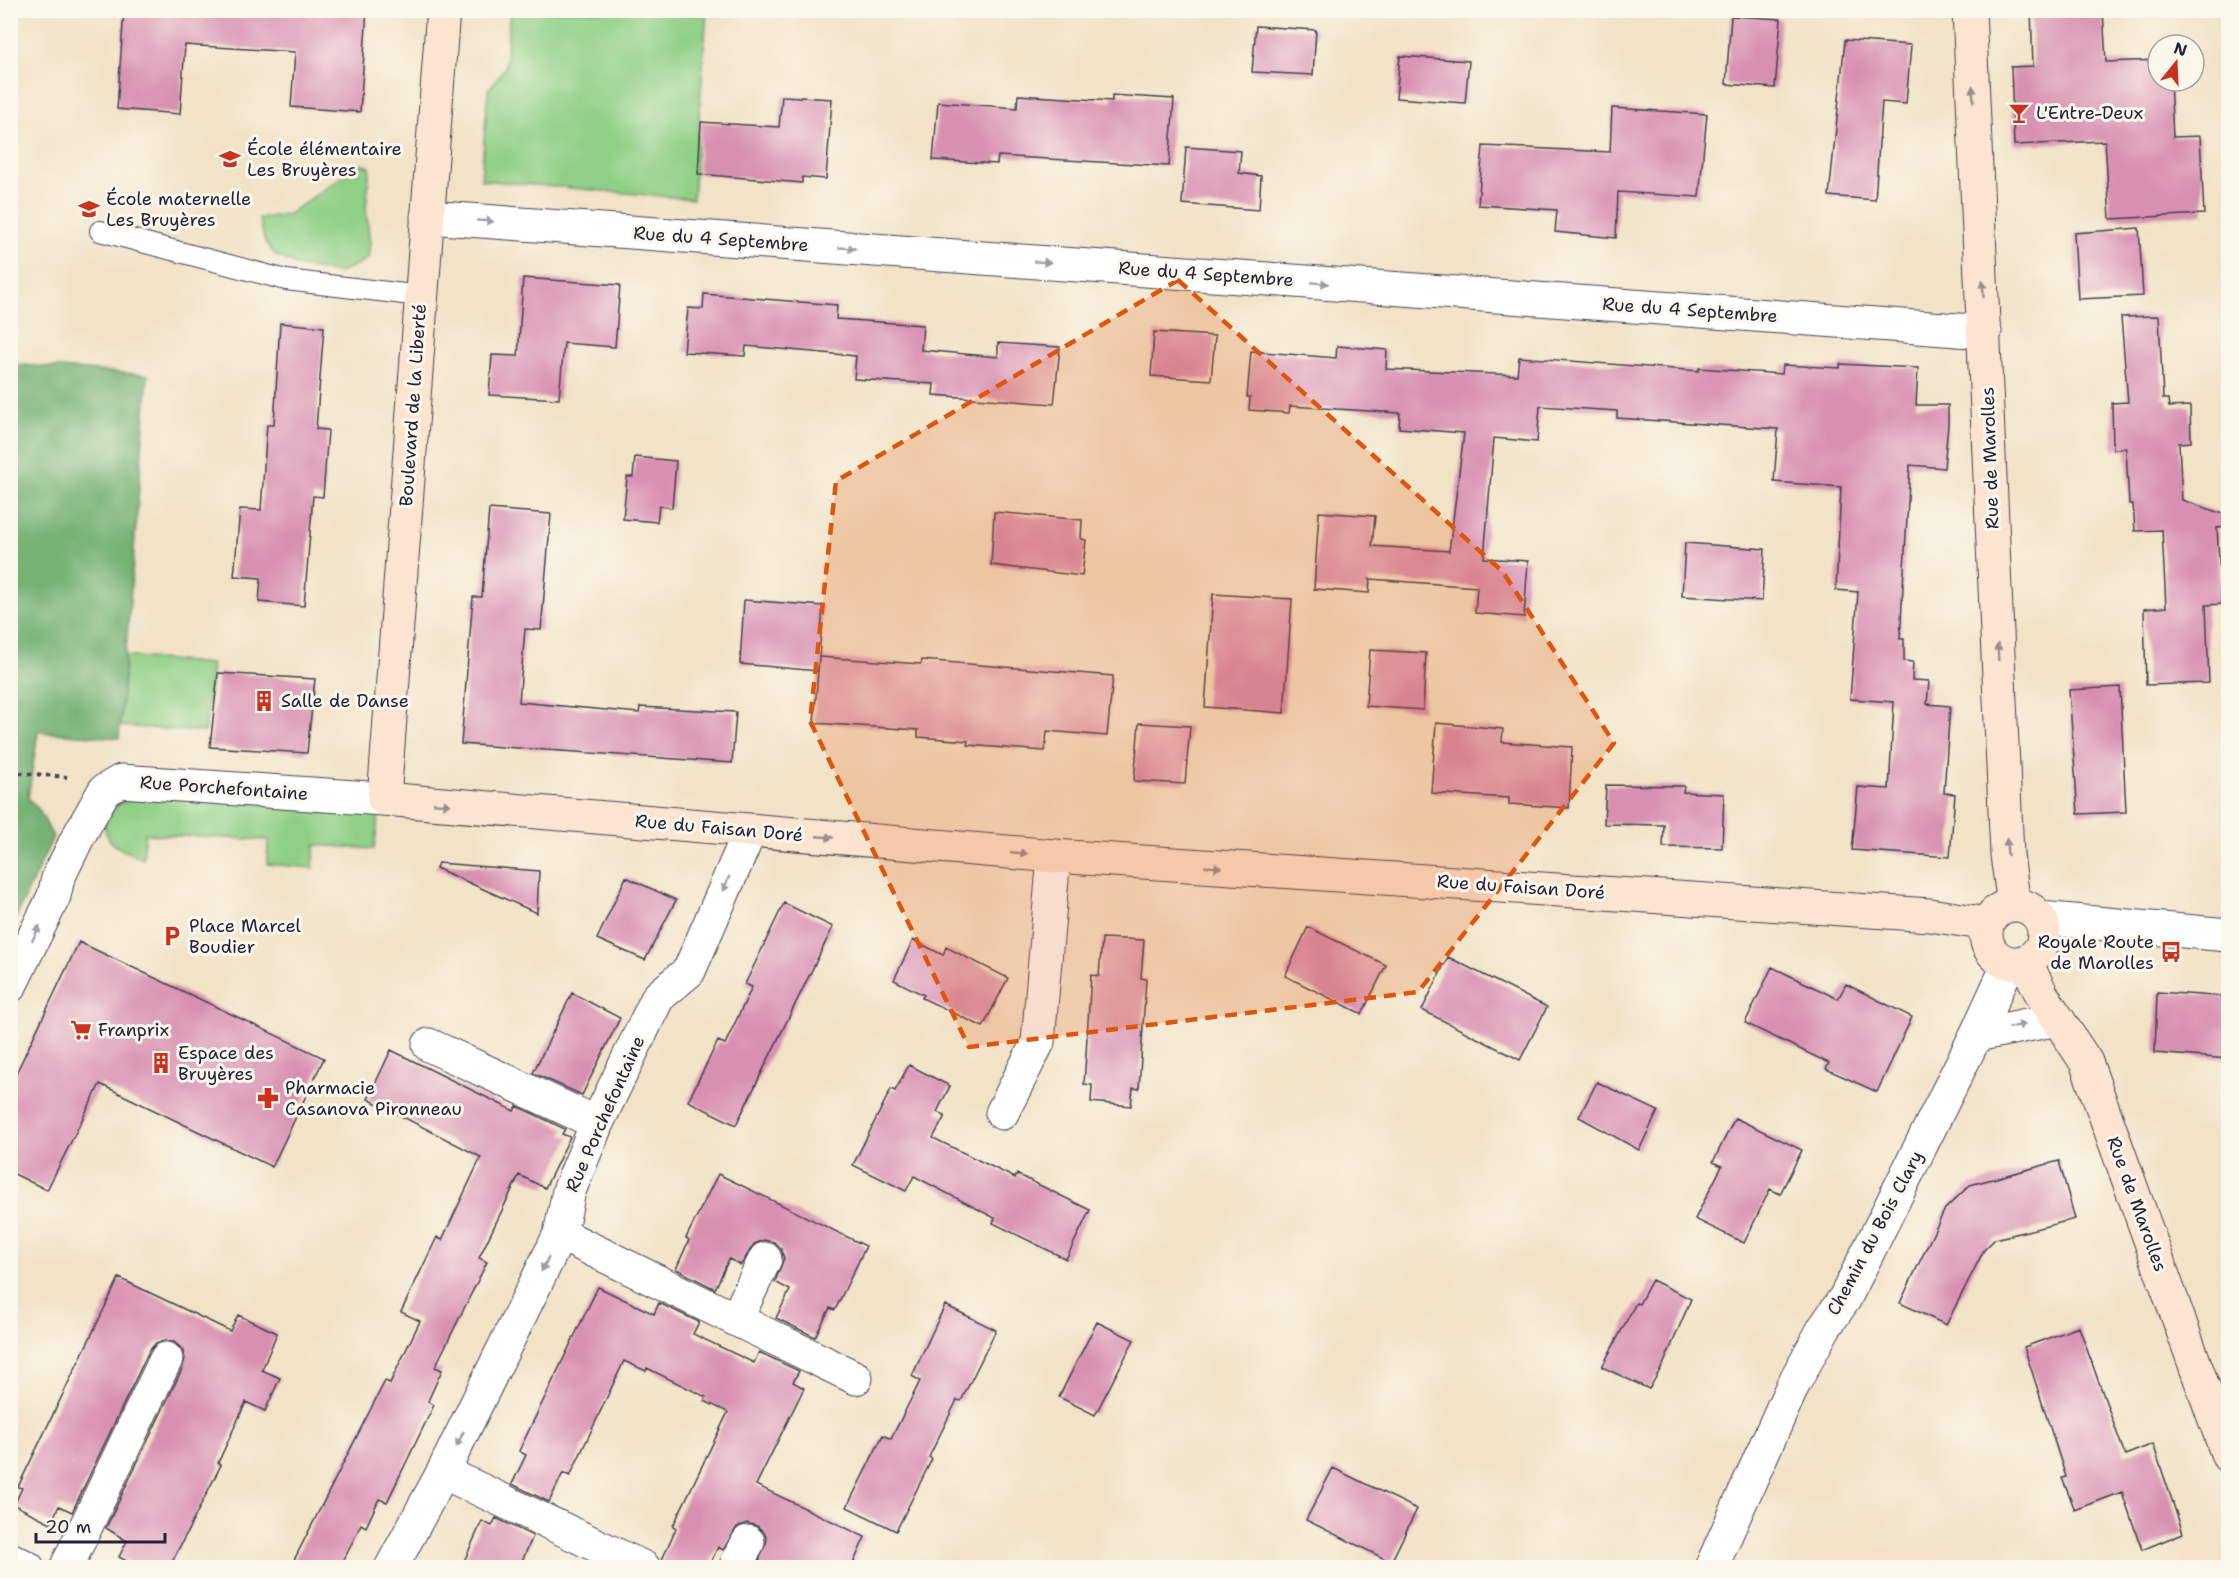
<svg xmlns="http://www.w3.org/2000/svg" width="2239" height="1578" viewBox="0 0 2239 1578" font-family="'Shantell Sans',sans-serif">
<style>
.green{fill:#90d086;stroke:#597960;stroke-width:1.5}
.forest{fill:#74b273;stroke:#4b6a57;stroke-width:1.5}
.building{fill:#d890b1}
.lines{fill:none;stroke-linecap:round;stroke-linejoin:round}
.lane-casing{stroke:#413f50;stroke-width:22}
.street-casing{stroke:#413f50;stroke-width:35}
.secondary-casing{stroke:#413f50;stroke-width:35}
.path{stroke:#413f50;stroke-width:4;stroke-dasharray:4.5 4.5;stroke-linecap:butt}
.lane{stroke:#fff;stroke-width:20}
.street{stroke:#fff;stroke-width:33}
.secondary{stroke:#fce5d0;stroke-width:33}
.oneway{fill:#9a8d8d}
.oneway2{fill:#9c9ca7}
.marked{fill:#de560e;fill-opacity:0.2;stroke:#de560e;stroke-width:4.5;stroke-dasharray:12 8;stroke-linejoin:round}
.labels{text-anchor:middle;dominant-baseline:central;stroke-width:6;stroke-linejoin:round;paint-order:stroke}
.poi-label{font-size:18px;fill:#22223b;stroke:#fbf7ec;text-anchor:start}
.street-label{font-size:18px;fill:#22223b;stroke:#fbf7ec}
</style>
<rect width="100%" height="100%" fill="#fbf7ec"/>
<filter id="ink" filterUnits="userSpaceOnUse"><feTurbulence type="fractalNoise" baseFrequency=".0167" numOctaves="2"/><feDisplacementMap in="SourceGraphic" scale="12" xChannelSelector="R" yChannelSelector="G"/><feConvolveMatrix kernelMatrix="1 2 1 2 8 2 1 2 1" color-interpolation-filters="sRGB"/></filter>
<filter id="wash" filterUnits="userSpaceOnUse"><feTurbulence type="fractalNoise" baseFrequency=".008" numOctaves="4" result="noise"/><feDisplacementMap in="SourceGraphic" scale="24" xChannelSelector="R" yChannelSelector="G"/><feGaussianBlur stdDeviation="1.35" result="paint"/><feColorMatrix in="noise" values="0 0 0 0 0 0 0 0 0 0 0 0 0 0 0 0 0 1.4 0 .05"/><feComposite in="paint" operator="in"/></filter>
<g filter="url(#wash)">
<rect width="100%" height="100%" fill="#f2e2c6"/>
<path class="green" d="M 510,11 L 707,11 L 693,199 L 481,180 L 488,90 L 505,68 Z
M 361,164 L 370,167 L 366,209 L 370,243 L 368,259 L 339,273 L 298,266 L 275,255 L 265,242 L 259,218 L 287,215 Z
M 125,656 L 212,664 L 205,732 L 120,726 Z
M 142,795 L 379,813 L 374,849 L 315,845 L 313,868 L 267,864 L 268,840 L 145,834 L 143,859 C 121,848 106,848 104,821 L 119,804 Z"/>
<path class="forest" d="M 11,364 L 148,375 L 119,738 L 38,732 L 28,798 L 39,810 L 53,837 L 11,928 Z"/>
<g id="blocks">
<path class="building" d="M 124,10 L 367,10 L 360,112 L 291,107 L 295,52 L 185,45 L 180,114 L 117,109 Z
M 2031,10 L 2103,10 L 2106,62 L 2158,60 L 2158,81 L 2170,81 L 2173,137 L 2200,136 L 2204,214 L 2110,219 L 2105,141 L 2014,145 L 2011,67 L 2033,66 Z
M 1731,16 L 1781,19 L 1775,88 L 1726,84 Z
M 1256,26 L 1316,30 L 1313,75 L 1252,72 Z
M 1845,40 L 1911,45 L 1906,104 L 1882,102 L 1875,200 L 1829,196 Z
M 1400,56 L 1469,61 L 1465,103 L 1396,98 Z
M 1018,95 L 1112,101 L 1112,95 L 1174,99 L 1169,166 L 998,156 L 997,164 L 933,160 L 938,102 L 1017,108 Z
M 782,96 L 832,99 L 826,179 L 802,177 L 802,183 L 698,174 L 701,122 L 779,127 Z
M 1612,108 L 1707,114 L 1699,197 L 1618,192 L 1616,238 L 1555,232 L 1557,210 L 1478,205 L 1483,146 L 1610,152 Z
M 1186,147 L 1241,151 L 1239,173 L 1261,176 L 1259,210 L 1182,204 Z
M 2139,228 L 2143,296 L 2078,299 L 2074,233 Z
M 523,278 L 620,285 L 615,347 L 564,343 L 559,399 L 489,395 L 492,355 L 518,356 Z
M 704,294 L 837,305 L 836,319 L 923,325 L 921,350 L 998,357 L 998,343 L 1060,347 L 1054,404 L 933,395 L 934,384 L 854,379 L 856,356 L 746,346 L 745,356 L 684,352 L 688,308 L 703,309 Z
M 2159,316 L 2163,399 L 2168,399 L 2169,407 L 2190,406 L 2191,442 L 2179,443 L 2182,500 L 2229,516 L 2229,527 L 2217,528 L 2222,604 L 2206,605 L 2209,683 L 2146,685 L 2144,609 L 2166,607 L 2162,530 L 2135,531 L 2133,504 L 2129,504 L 2126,448 L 2113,450 L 2112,403 L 2128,402 L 2121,317 Z
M 280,323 L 324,327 L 316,429 L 328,430 L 323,497 L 313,496 L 304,606 L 259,602 L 261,578 L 234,576 L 240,509 L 261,510 L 267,425 L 274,425 Z
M 1154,332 L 1215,336 L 1211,380 L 1151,376 Z
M 1337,346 L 1387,350 L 1386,369 L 1517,375 L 1519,357 L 1699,371 L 1699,368 L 1782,374 L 1783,365 L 1840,368 L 1840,364 L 1918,368 L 1916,405 L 1948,405 L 1948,425 L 1944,468 L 1910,465 L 1900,639 L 1904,639 L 1904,661 L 1913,662 L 1912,680 L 1929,681 L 1927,704 L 1950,706 L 1944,793 L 1955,794 L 1950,857 L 1852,850 L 1858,787 L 1889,789 L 1894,702 L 1850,699 L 1858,592 L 1836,590 L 1841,487 L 1774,482 L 1778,429 L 1617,418 L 1617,411 L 1540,406 L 1537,442 L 1494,438 L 1484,558 L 1528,561 L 1524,617 L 1475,613 L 1477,587 L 1370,579 L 1369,593 L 1314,589 L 1319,512 L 1375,516 L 1372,546 L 1449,551 L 1464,433 L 1399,428 L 1400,413 L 1290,406 L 1289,413 L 1249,410 L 1250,397 L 1247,397 L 1251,351 L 1336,358 Z
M 635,457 L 676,461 L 672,508 L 659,506 L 657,522 L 623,519 L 627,477 L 633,477 Z
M 489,509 L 551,514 L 541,630 L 525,629 L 519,702 L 639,713 L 640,707 L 736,712 L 732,763 L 461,744 L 473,597 L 482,597 Z
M 994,512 L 1082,520 L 1081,539 L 1086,540 L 1082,576 L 991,565 Z
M 1685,543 L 1765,549 L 1762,601 L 1682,596 Z
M 1213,594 L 1292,599 L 1284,713 L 1205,707 Z
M 744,600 L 823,606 L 818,671 L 740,664 Z
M 1370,650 L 1426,653 L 1423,710 L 1366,706 Z
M 819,657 L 921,664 L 922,660 L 1113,676 L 1107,736 L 1047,731 L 1045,751 L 967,745 L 968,741 L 918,737 L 918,730 L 814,723 Z
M 218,673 L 315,679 L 307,753 L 210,747 Z
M 2120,687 L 2126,812 L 2078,814 L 2069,690 Z
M 1139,723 L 1190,726 L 1185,784 L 1134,781 Z
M 1436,723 L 1503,729 L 1502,742 L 1572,747 L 1569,808 L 1509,804 L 1509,798 L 1431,793 Z
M 1606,785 L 1684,786 L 1683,792 L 1724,794 L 1722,848 L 1663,847 L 1664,825 L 1604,824 Z
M 438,863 L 539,871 L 537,913 L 436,868 Z
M 626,877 L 676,900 L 645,960 L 597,939 Z
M 784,903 L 833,927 L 736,1125 L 688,1101 L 718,1041 L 725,1044 L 752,987 L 745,984 Z
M 1308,927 L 1386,965 L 1362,1014 L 1285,976 Z
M 1102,938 L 1144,940 L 1141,978 L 1146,979 L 1139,1089 L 1133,1088 L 1131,1106 L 1091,1102 L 1092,1085 L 1084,1084 L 1091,975 L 1099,976 Z
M 913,940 L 943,955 L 946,947 L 1008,978 L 983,1027 L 922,998 L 924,995 L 894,980 Z
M 79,942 L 324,1058 L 272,1167 L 100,1084 L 47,1190 L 10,1172 L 10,1086 Z
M 1448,957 L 1547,1007 L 1520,1060 L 1422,1010 Z
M 1772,967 L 1838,999 L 1846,984 L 1912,1017 L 1877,1092 L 1826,1069 L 1829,1063 L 1745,1023 Z
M 2157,992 L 2229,997 L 2229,1059 L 2155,1053 Z
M 572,993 L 620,1018 L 582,1095 L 533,1073 Z
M 391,1050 L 514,1111 L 517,1106 L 565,1129 L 562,1134 L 570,1137 L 545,1188 L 519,1175 L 479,1258 L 487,1262 L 435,1367 L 442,1370 L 428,1401 L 434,1405 L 387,1502 L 379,1499 L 366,1527 L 361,1524 L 340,1568 L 290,1568 L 385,1381 L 390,1383 L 420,1321 L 401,1312 L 437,1237 L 442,1240 L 481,1157 L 368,1099 Z
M 909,1065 L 950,1086 L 937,1112 L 945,1116 L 933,1138 L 1015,1178 L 1017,1174 L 1090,1210 L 1066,1259 L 993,1223 L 995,1218 L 914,1176 L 906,1191 L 853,1165 L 891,1089 L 895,1091 Z
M 1597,1082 L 1658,1111 L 1639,1150 L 1579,1117 Z
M 1735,1118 L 1802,1150 L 1780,1194 L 1770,1189 L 1744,1243 L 1695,1219 L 1722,1166 L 1713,1162 Z
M 2059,1161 L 2075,1219 L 1995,1239 L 1984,1250 L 1946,1325 L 1900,1303 L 1945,1209 L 1970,1185 Z
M 718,1174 L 866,1246 L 835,1310 L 830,1308 L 815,1337 L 776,1318 L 790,1290 L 775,1282 L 784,1258 L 781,1249 L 774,1242 L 764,1240 L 754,1244 L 741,1265 L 729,1259 L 715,1289 L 676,1269 L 689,1240 L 686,1238 Z
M 119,1278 L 230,1331 L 238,1315 L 277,1333 L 262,1370 L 280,1378 L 265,1411 L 246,1402 L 218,1463 L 221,1465 L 169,1568 L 139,1568 L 119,1557 L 127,1541 L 106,1528 L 183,1367 L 185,1358 L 182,1349 L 174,1342 L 165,1340 L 156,1343 L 149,1351 L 72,1512 L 59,1506 L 51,1523 L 14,1505 L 22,1488 L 18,1487 Z
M 1652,1280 L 1691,1299 L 1664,1363 L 1649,1389 L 1602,1367 L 1636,1303 L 1639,1304 Z
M 598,1287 L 654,1314 L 659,1303 L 699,1322 L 693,1334 L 754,1363 L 759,1352 L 799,1371 L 793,1382 L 804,1388 L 756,1485 L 865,1537 L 851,1568 L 756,1568 L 767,1540 L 764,1532 L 757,1526 L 747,1523 L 737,1527 L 723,1550 L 718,1547 L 708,1568 L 663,1568 L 661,1562 L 676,1528 L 673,1526 L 728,1412 L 704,1401 L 706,1397 L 647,1368 L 646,1371 L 624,1361 L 570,1476 L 563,1473 L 549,1502 L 512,1484 L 526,1455 L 519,1451 Z
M 945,1305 L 996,1330 L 961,1401 L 957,1400 L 929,1457 L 932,1459 L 896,1531 L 847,1507 L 883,1435 L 891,1439 L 920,1381 L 912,1376 Z
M 1097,1322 L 1134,1340 L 1095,1415 L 1059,1397 Z
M 2079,1327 L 2125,1455 L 2153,1444 L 2183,1533 L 2142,1550 L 2122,1492 L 2075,1510 L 2062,1478 L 2066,1477 L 2024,1347 Z
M 1333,1468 L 1417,1509 L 1391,1562 L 1306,1520 Z
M 496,1518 L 533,1536 L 519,1568 L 461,1568 L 482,1521 L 492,1526 Z"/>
</g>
</g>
<g filter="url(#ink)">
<use href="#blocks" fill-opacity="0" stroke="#413f50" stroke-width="1.5"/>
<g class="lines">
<defs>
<path id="lane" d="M 100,231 L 286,280 L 421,296"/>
<path id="street" d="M 427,217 L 1985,332
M 2040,918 L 2228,935
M 10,986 L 54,896 L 58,878 L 77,839 L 104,791 L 121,781 L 384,799
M 1976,1035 L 2058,1019
M 429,1045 L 597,1123
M 1002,1113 L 1038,1042 L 1054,856
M 560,1234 L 856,1378
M 736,1320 L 765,1259
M 443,1472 L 644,1568
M 10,1559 L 28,1568
M 66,1568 L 166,1359
M 391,1568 L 443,1472 L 560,1234 L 569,1191 L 597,1123 L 658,997 L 689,971 L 750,831
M 735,1568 L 748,1542
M 1711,1568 L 1793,1385 L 1824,1328 L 1845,1298 L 1976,1035 L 2009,963"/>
<path id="secondary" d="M 443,10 L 384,799 L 1054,856 L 1930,915 L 1988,924
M 1969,10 L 2007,855 L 2014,905
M1986 934a29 29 0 1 1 58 0a29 29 0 1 1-58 0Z
M 2025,961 L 2042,995 L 2086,1062 L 2228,1456"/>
</defs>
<use href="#lane" class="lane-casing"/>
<use href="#street" class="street-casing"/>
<use href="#secondary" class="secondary-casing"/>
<path class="path" d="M 10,772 L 67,777"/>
<use href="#lane" class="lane"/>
<use href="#street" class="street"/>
<use href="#secondary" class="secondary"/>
</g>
<defs><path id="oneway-solid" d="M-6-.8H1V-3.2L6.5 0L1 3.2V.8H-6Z" transform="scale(1.5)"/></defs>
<g class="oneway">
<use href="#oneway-solid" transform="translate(1973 94) rotate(-93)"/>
<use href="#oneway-solid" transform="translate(1983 289) rotate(-93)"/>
<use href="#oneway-solid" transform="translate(1998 652) rotate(-92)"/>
<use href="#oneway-solid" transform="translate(442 804) rotate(5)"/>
<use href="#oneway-solid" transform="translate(825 837) rotate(5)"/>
<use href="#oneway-solid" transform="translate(2007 847) rotate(-93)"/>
<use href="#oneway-solid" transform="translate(1019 853) rotate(5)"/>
<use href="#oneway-solid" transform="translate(1213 867) rotate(4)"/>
</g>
<g class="oneway2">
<use href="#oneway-solid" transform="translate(485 221) rotate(4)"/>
<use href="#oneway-solid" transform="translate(847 248) rotate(4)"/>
<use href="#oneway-solid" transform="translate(1042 262) rotate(4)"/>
<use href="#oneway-solid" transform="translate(1320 283) rotate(4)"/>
<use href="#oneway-solid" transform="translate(726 884) rotate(113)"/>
<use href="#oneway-solid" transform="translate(36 933) rotate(-64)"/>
<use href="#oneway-solid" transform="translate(2017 1026) rotate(-12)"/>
<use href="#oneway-solid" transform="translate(545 1264) rotate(116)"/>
<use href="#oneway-solid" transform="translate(460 1439) rotate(116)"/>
</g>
</g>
<path class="marked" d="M 1178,280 L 1503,572 L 1614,743 L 1418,992 L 969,1047 L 810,721 L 836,481 Z"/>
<defs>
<symbol id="bar-bare" viewBox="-9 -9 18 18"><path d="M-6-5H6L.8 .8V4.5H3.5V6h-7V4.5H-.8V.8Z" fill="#c8321e" stroke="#fbf7ec" stroke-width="2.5" paint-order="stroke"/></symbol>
<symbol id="school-bare" viewBox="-9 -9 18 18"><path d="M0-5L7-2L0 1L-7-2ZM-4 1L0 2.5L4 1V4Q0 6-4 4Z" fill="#c8321e" stroke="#fbf7ec" stroke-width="2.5" paint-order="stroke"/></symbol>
<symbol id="building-bare" viewBox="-9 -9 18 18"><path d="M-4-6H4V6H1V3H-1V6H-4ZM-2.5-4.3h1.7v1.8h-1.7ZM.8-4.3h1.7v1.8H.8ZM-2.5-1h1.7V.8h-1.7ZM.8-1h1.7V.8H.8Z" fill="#c8321e" stroke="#fbf7ec" stroke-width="2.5" paint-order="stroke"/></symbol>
<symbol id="parking-bare" viewBox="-9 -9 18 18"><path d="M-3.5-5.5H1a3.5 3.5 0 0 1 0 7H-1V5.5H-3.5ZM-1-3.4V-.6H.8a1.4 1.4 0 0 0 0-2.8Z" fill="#c8321e" stroke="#fbf7ec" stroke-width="2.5" paint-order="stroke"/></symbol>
<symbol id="bus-bare" viewBox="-9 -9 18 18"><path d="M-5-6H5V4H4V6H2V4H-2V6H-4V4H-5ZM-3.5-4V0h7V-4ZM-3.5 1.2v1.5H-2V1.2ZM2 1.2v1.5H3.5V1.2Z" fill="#c8321e" stroke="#fbf7ec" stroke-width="2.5" paint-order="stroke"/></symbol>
<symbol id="supermarket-bare" viewBox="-9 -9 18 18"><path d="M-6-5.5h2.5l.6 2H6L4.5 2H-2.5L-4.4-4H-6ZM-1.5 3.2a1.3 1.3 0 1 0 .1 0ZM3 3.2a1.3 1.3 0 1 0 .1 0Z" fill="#c8321e" stroke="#fbf7ec" stroke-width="2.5" paint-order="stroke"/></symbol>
<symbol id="pharmacy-bare" viewBox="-9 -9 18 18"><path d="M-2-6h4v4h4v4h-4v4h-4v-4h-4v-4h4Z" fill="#c8321e" stroke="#fbf7ec" stroke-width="2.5" paint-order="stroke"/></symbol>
</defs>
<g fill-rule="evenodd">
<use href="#bar-bare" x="2004" y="98" width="30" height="30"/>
<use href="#school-bare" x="215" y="144" width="30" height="30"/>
<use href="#school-bare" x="74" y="194" width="30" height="30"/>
<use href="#building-bare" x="249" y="686" width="30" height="30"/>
<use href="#parking-bare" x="157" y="921" width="30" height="30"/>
<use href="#bus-bare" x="2156" y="937" width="30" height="30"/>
<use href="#supermarket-bare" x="66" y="1015" width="30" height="30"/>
<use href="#building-bare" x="146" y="1048" width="30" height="30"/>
<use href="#pharmacy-bare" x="253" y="1083" width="30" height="30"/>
</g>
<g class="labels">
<g class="poi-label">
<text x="2036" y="113">L'Entre-Deux</text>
<text x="247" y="149">École élémentaire<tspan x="247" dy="21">Les Bruyères</tspan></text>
<text x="106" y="199">École maternelle<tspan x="106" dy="21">Les Bruyères</tspan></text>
<text x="281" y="701">Salle de Danse</text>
<text x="189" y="926">Place Marcel<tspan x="189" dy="21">Boudier</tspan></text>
<text x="2154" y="942" text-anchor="end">Royale Route<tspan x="2154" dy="21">de Marolles</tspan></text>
<text x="98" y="1030">Franprix</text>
<text x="178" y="1053">Espace des<tspan x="178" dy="21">Bruyères</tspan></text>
<text x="285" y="1088">Pharmacie<tspan x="285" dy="21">Casanova Pironneau</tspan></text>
</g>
<g class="street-label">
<text transform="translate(721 239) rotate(4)">Rue du 4 Septembre</text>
<text transform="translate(1206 274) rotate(4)">Rue du 4 Septembre</text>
<text transform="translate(1690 310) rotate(4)">Rue du 4 Septembre</text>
<text transform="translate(413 405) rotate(-86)">Boulevard de la Liberté</text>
<text transform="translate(1990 458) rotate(-92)">Rue de Marolles</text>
<text transform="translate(224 788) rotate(4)">Rue Porchefontaine</text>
<text transform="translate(719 828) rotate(5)">Rue du Faisan Doré</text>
<text transform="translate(1521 887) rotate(4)">Rue du Faisan Doré</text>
<text transform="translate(605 1114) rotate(-66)">Rue Porchefontaine</text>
<text transform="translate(2137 1204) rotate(70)">Rue de Marolles</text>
<text transform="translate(1875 1233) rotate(-62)">Chemin du Bois Clary</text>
</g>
</g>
<rect width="2239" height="1578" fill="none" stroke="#fbf7ec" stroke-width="36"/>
<g transform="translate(2176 63) rotate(18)"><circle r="28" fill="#fbf7ec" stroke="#a4a2a5" stroke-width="1.5"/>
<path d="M0-4.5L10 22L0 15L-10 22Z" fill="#c8321e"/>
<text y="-9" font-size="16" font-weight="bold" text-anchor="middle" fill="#22223b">N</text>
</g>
<path d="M36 1533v9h129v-9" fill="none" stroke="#22223b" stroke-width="3"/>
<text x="45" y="1533" font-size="18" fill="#22223b" stroke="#fbf7ec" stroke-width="4.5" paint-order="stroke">20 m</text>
</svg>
